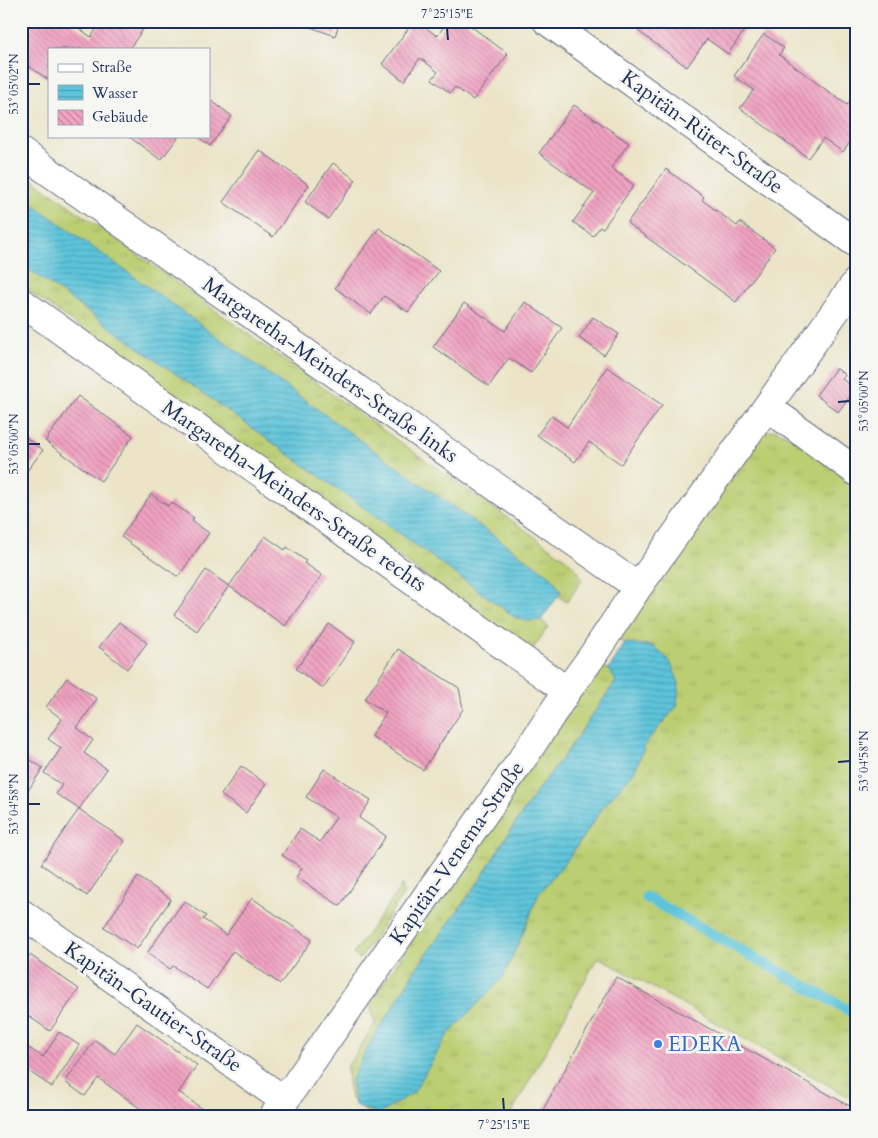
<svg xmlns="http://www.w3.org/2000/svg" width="878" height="1138" viewBox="0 0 878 1138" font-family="Cardo,serif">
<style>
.grass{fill:url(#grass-tufts);stroke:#6c7e68}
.water{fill:url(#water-rules);stroke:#3c7a9c}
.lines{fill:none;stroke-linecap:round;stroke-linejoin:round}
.stream{stroke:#5dc4da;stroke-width:11}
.building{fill:url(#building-back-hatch)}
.street-casing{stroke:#646e83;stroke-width:30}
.street{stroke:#fff;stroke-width:28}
.ticks{fill:none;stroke:#1b2f5e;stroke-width:2}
.shop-dot{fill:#3f7fe0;stroke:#f6f6f2;stroke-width:2}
.labels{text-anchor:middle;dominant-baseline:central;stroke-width:5;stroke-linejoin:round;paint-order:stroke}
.street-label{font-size:21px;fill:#1b2f5e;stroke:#f6f6f2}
.shop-label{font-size:21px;fill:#366cbe;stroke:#f6f6f2;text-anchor:start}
.neatline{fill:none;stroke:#1b2f5e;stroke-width:2}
.ticks-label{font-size:12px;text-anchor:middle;fill:#1b2f5e}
</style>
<defs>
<pattern id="grass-tufts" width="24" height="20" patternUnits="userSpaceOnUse" patternTransform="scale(1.25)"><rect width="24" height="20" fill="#bcce72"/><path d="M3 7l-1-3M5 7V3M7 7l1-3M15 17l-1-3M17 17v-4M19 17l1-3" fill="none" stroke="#a1b165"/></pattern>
<pattern id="water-rules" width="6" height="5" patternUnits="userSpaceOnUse" patternTransform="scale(1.25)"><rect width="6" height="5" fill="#5dc4da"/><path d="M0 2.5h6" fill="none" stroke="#4ca0b4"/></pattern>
<pattern id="building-back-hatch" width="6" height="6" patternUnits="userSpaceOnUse" patternTransform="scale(1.25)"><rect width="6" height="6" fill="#f1a2c0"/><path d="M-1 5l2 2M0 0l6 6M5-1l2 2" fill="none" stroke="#c2849f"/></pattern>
</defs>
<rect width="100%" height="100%" fill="#f6f6f2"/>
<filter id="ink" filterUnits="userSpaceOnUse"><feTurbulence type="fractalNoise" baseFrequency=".02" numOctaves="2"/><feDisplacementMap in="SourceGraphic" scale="10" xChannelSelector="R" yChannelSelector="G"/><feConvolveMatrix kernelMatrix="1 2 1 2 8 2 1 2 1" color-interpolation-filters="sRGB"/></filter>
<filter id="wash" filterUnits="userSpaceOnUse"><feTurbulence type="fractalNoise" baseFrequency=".0096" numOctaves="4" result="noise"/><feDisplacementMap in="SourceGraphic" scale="20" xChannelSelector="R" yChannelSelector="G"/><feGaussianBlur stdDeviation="1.12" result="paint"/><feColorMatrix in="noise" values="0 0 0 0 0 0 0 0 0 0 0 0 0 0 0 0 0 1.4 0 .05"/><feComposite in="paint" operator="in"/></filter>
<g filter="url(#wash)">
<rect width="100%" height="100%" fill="#ebe4c7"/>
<path class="grass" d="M 21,171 L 344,403 L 565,558 L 578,571 L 582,580 L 567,602 L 558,596 L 541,619 L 548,627 L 531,652 L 21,285 Z
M 775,430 L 789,436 L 857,484 L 857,1101 L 598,957 L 509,1117 L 372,1117 L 351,1099 L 348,1083 L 347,1067 L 375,1024 L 370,1003 L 598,667 L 609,669 L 616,681 L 563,757 L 539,788 L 505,839 L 480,880 L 415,970 L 389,1014 L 372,1039 L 522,935 L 539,893 L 571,855 L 606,803 L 634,772 L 647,741 L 677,706 L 653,646 L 625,643 L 617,639 L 763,433 Z
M 402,885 L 404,893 L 360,959 L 353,954 Z"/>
<path class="water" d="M 21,196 C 199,322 374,452 553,578 L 561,592 L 541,620 L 528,621 L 516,618 L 384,522 L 21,264 Z
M 625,643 L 653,646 L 670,661 L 679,683 L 677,706 L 647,741 L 634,772 L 606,803 L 567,860 L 539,893 L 522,935 L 503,977 L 447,1036 L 414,1092 L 379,1114 L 355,1105 L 351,1081 L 372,1039 L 389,1014 L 415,970 L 480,880 L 505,839 L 539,788 L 563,757 L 616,681 L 609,669 Z"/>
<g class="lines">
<path class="stream" d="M 646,897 L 857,1015"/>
</g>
<g id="blocks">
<path class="building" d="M 21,21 L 69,21 L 91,37 L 102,21 L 135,21 L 144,28 L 129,49 L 49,49 L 49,80 L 21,61 Z
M 294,21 L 340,21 L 335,36 Z
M 414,21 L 417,21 L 437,36 L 448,21 L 464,21 L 508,54 L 473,100 L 455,87 L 450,93 L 432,79 L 438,72 L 420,58 L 404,81 L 382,64 Z
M 645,21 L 716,21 L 718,23 L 719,21 L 751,21 L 728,54 L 707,39 L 687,67 L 638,31 Z
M 764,34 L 784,48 L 779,55 L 847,105 L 852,98 L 857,102 L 857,133 L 843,152 L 823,138 L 808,158 L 740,108 L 754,90 L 734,76 Z
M 209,99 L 232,116 L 210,146 L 197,136 L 209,136 Z
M 574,105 L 629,143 L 611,168 L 634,185 L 603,228 L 600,227 L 593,236 L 573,222 L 594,193 L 539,153 Z
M 128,136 L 179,136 L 161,160 Z
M 259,150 L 309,185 L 273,237 L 223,202 Z
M 333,163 L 356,180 L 328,219 L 305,202 Z
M 666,169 L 704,197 L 702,200 L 737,226 L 740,222 L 775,248 L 736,302 L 627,223 Z
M 379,228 L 439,271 L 408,312 L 384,296 L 371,314 L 335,288 Z
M 525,302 L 562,328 L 531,373 L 509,358 L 489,386 L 433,347 L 464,303 L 505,331 Z
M 593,317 L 619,334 L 604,355 L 579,338 Z
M 857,366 L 857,384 L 848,377 Z
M 607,367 L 662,405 L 621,464 L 589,442 L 575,462 L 537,435 L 551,416 L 567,427 Z
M 836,368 L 845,375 L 842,379 L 856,389 L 838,412 L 816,395 Z
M 78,396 L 133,436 L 101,481 L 45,441 Z
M 21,434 L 43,450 L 21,479 Z
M 151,494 L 168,506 L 171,502 L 194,518 L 192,521 L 209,533 L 178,577 L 121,537 Z
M 265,536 L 285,550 L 287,547 L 306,561 L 304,563 L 322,575 L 285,626 L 229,586 Z
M 206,570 L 229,586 L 197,631 L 174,615 Z
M 119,622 L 147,643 L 127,669 L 99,647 Z
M 329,624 L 355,642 L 323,688 L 296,669 Z
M 398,649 L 459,688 L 463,709 L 423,770 L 371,736 L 386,713 L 365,699 Z
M 67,678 L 97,699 L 77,728 L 93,740 L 84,753 L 107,769 L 79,809 L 56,794 L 62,785 L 44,773 L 61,748 L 48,739 L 62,719 L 46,707 Z
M 21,754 L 43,768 L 21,801 Z
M 241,766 L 266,784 L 246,813 L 221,795 Z
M 324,769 L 371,800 L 359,818 L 386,836 L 340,906 L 296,877 L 302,868 L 282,855 L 300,829 L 320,842 L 336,817 L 306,797 Z
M 79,809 L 125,841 L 87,896 L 41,864 Z
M 138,877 L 171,899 L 137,949 L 104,927 Z
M 252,898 L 312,940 L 280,984 L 233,951 L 207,989 L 173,966 L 170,969 L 147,953 L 184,901 L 206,916 L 203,919 L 226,935 Z
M 30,955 L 79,989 L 50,1031 L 21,1011 L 21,968 Z
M 616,977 L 857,1110 L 857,1117 L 539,1117 Z
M 137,1023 L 197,1065 L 179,1092 L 201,1108 L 195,1117 L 152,1117 L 98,1078 L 85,1096 L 65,1082 L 95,1040 L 115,1054 Z
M 59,1032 L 79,1045 L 52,1087 L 21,1066 L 21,1060 L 29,1048 L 43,1057 Z"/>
</g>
</g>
<g filter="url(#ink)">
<use href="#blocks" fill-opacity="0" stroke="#646e83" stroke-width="1"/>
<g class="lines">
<defs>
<path id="street" d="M 547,21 L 857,244
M 21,152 L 638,587
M 21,302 L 567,691
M 767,407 L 857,472
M 21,913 L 285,1101
M 273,1117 L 527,752 L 567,691 L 591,658 L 638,587 L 857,281"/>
</defs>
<use href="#street" class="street-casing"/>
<use href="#street" class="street"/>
</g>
</g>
<path class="ticks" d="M 447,28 L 448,40M 28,84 L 40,84M 838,402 L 850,401M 28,444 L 40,444M 838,762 L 850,761M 28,804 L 40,804M 503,1098 L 504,1110"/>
<circle class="shop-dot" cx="658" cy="1044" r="5"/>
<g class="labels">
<g class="street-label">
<text transform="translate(702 132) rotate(36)">Kapitän-Rüter-Straße</text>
<text transform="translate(330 370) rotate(35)">Margaretha-Meinders-Straße links</text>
<text transform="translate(294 496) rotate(35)">Margaretha-Meinders-Straße rechts</text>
<text transform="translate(457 853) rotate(-55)">Kapitän-Venema-Straße</text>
<text transform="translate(153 1007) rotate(35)">Kapitän-Gautier-Straße</text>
</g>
<g class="shop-label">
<text x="668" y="1044">EDEKA</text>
</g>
</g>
<rect width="878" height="1138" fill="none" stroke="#f6f6f2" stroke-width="55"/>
<rect x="48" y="48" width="162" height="90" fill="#f6f6f2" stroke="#9ea6b7"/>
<rect x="58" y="64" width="25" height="8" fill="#ffffff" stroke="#9ea6b7"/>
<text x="92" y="72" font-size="15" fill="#1b2f5e">Straße</text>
<rect x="58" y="85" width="25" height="15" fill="url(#water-rules)" stroke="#9ea6b7"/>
<text x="92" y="98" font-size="15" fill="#1b2f5e">Wasser</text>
<rect x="58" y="110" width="25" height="15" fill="url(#building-back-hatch)" stroke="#9ea6b7"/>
<text x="92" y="122" font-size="15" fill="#1b2f5e">Gebäude</text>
<rect x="28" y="28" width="822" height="1082" class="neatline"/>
<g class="ticks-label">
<text x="447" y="18">7°25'15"E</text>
<text transform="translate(14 84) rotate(-90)" y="4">53°05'02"N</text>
<text transform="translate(864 401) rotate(-90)" y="4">53°05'00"N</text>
<text transform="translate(14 444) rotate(-90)" y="4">53°05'00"N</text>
<text transform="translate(864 761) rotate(-90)" y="4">53°04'58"N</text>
<text transform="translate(14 804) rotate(-90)" y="4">53°04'58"N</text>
<text x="504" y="1129">7°25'15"E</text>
</g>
</svg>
